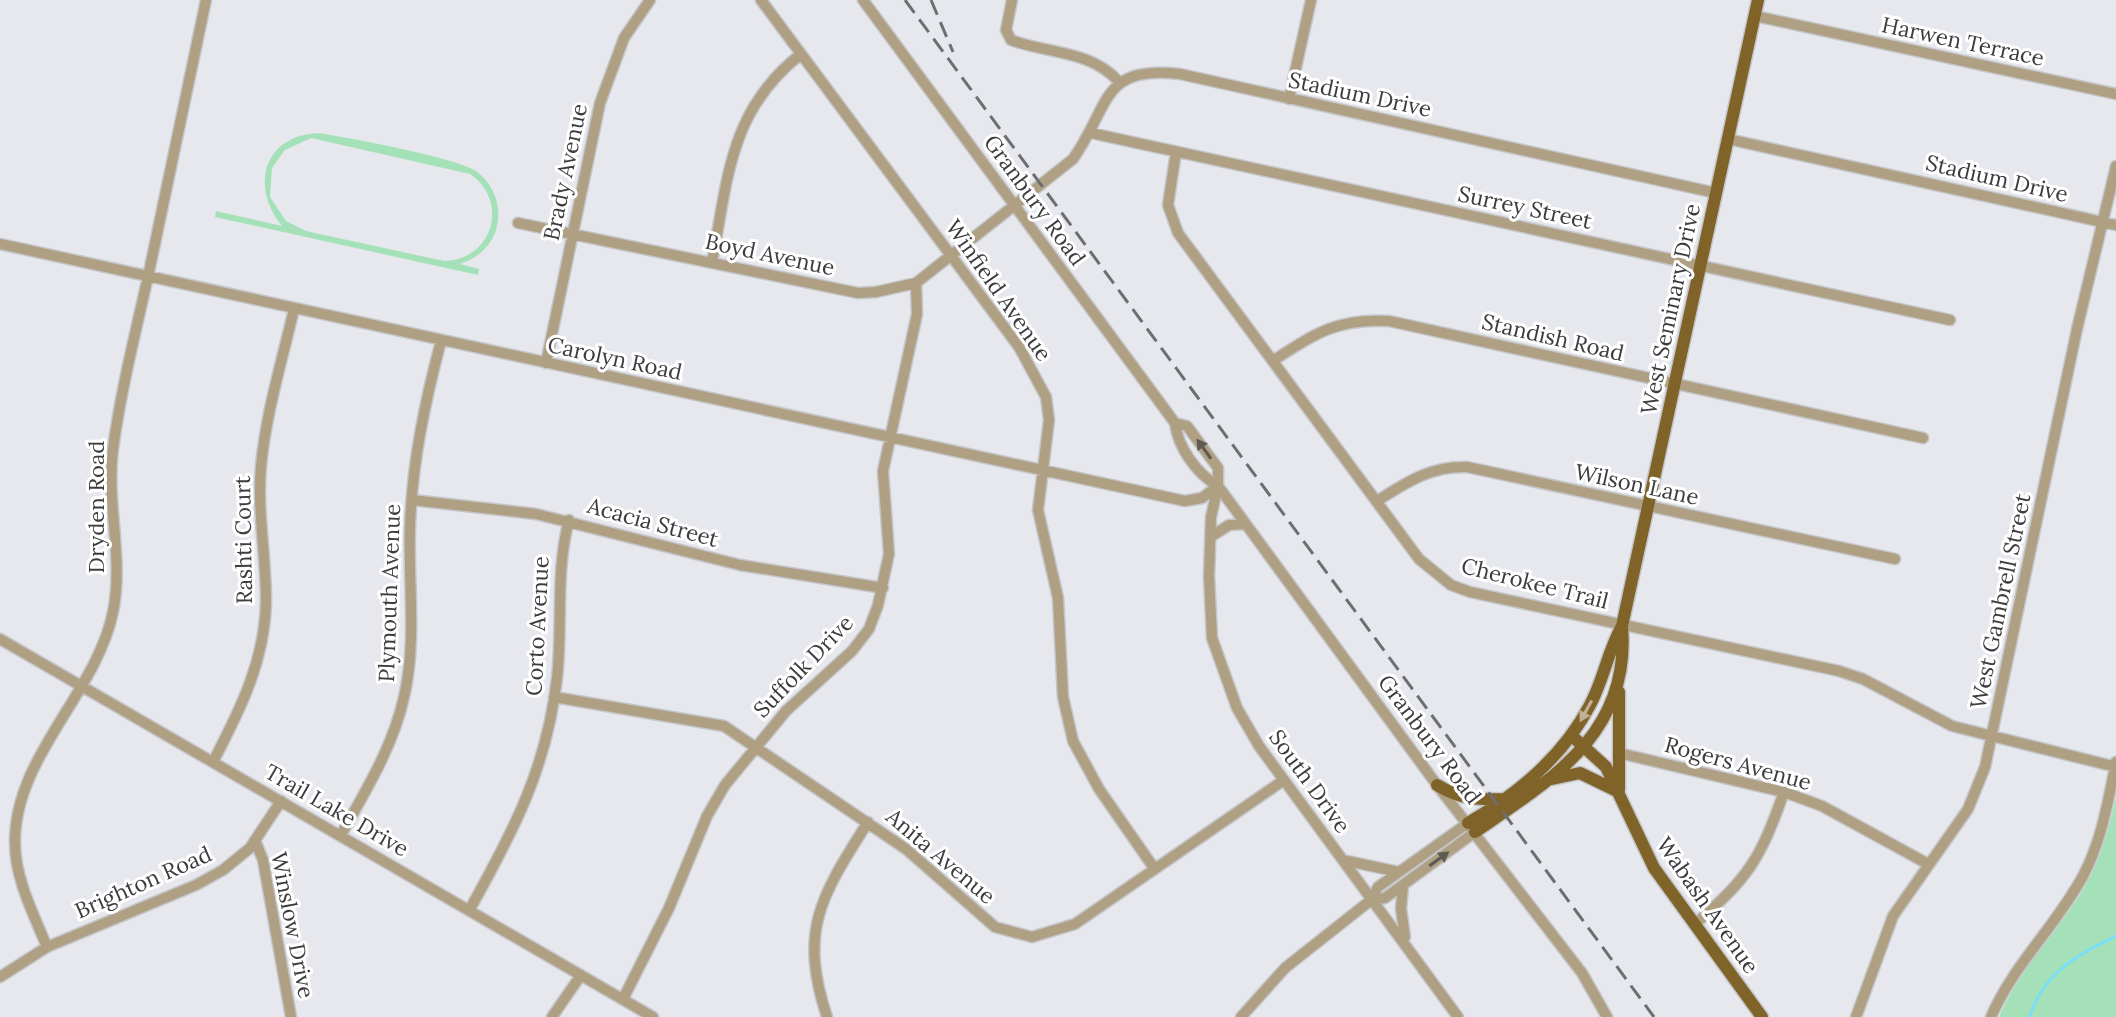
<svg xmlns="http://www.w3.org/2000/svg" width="2116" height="1017" viewBox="0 0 2116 1017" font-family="Lora,serif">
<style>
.green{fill:#a4e1b8;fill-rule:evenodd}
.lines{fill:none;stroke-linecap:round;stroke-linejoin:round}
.stream{stroke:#7bddf7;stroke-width:3}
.minor-casing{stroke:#c4c6ca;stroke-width:13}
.major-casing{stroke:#c4c6ca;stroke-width:15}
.minor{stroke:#b0a083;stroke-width:10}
.major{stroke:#806329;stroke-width:12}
.rail{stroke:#6d6e71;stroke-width:3;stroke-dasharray:16 8;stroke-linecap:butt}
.oneway{fill:#5f5a53}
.oneway2{fill:#c0b194}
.labels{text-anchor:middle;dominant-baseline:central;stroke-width:6;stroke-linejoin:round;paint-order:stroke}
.street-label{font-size:22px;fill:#3c3c3e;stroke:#fff}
</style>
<rect width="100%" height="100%" fill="#e6e8ed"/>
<path class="green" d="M 319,133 C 349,138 454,157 476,171 C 493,183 502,205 497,226 C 493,245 478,258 460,264 L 479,269 L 478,275 L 215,217 L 216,211 L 282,226 C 250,187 263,135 319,133 ZM 311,138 L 470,174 C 510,201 493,260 444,261 L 306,231 L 286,221 L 270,197 L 272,168 L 285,150 Z
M 2116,797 L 2116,1017 L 1999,1017 C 2020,968 2058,932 2085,886 C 2101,859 2109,828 2116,797 Z"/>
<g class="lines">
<path class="stream" d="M 2030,1017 C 2042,974 2078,954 2116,936"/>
<defs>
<path id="minor" d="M 761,0 L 1019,347 L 1046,397 L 1049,420 L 1038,510 L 1058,598 L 1063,697 L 1073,741 L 1099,789 L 1154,868
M 863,0 L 1175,423 C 1178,448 1197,474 1218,486 L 1437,785 L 1582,973 L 1607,1017
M 1012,0 L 1006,30 L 1011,40 C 1048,54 1091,50 1119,82
M 1755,16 L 2116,94
M 1289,99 L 1311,0
M 1091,133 L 1950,320
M 1728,139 L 2116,225
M 1176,152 L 1168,205 L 1178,233 L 1419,559 L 1451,585 L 1470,592 L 1839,671 L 1863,679 L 1952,726 L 2116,767
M 518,223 L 858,293 L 876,292 L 916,283 L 1073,159 C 1111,105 1100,65 1180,74 L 1716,193
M 0,244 L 1185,501 L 1202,498 L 1218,486
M 712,262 C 728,179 729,110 801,54
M 1274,360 C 1316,333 1338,318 1389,321 L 1923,438
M 546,363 L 600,103 L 624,38 L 650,0
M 1175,423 L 1187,426 L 1218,468 L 1218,486 L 1211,517 L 1209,576 L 1212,638 L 1237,708 L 1259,746 L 1458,1017
M 412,500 L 536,514 L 740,565 L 883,588
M 1377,501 C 1407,482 1430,466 1467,467 L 1895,559
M 1212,536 L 1229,525 L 1246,524
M 0,639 L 653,1017
M 554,697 L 724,726 L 906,849 L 995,927 L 1032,937 L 1075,924 L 1284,780
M 1619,753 L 1784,792 L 1822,806 L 1928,864
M 213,762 C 240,710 265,661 266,601 C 266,555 257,511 261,466 C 266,413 282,361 294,309
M 341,835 C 366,790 393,747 404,697 C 417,642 408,583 410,527 C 412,463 425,402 441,341
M 255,840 L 263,860 L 291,1017
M 1343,860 L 1399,872
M 1403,886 L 1401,909 L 1405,937
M 1371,900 L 1385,898 L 1475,832
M 470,909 C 513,832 547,768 557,678 C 563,624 555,573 569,520
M 1695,924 C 1749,877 1760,860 1784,792
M 47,947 C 34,915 15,879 15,843 C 14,757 96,694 113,612 C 124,558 106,504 113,449 C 121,389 136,331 149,272 C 168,181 187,91 206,0
M 0,977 L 47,947 L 196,885 L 223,870 L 250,848 L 281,801
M 623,999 L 669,908 L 707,816 L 725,785 L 786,711 L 852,651 L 869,629 L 878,605 L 889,554 L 883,471 L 917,314 L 916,283
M 552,1017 L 581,975
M 827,1017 C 798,929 822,895 868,822
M 1241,1017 L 1285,968 L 1371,900 L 1378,887 L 1468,823
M 1856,1017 L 1893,916 L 1968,809 L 1985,767 L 2077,329 L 2116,166
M 1991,1017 C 2014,964 2056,926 2083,876 C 2102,840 2108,801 2116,762"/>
<path id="major" d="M 1619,692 L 1619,790
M 1572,736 L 1606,767 L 1654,868 L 1762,1017
M 1552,779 L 1580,773 L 1617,791
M 1437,785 C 1460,799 1477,800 1504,799
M 1468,823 C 1518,794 1563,757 1590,705 C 1604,679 1607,653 1622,626 L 1758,0
M 1475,832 C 1552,779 1631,733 1622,627"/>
</defs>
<use href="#minor" class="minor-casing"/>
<use href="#major" class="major-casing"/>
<use href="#minor" class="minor"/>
<use href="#major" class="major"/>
<path class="rail" d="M 905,0 L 1654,1017
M 931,0 L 953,52"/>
</g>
<defs><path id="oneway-solid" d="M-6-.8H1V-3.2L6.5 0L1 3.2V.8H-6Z" transform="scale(2)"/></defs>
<g class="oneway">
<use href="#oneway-solid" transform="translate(1204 449) rotate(-126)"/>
<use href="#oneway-solid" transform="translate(1439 859) rotate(-36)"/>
</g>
<use class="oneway2" href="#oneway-solid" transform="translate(1586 711) rotate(119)"/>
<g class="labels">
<g class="street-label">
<text transform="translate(1963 41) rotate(12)">Harwen Terrace</text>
<text transform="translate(1360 94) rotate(12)">Stadium Drive</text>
<text transform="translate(565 172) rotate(-78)">Brady Avenue</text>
<text transform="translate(1997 178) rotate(13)">Stadium Drive</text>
<text transform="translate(1035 200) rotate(54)">Granbury Road</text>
<text transform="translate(1525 207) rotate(12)">Surrey Street</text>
<text transform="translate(770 254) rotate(12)">Boyd Avenue</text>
<text transform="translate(999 290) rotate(55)">Winfield Avenue</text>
<text transform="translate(1670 309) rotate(-78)">West Seminary Drive</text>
<text transform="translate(1553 337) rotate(13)">Standish Road</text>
<text transform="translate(615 358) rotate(12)">Carolyn Road</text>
<text transform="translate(1637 484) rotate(12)">Wilson Lane</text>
<text transform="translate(96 507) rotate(-90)">Dryden Road</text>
<text transform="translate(653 522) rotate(15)">Acacia Street</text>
<text transform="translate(243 540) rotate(-91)">Rashti Court</text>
<text transform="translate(1535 583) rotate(14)">Cherokee Trail</text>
<text transform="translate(389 593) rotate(-88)">Plymouth Avenue</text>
<text transform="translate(2000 601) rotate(-78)">West Gambrell Street</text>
<text transform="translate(537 626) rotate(-87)">Corto Avenue</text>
<text transform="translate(803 666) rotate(-46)">Suffolk Drive</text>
<text transform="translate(1430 739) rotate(53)">Granbury Road</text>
<text transform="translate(1738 763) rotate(15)">Rogers Avenue</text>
<text transform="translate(1310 781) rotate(54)">South Drive</text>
<text transform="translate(337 810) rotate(30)">Trail Lake Drive</text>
<text transform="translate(941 856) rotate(40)">Anita Avenue</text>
<text transform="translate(143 882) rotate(-24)">Brighton Road</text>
<text transform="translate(1708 905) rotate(55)">Wabash Avenue</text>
<text transform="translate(293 925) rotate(79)">Winslow Drive</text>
</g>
</g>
</svg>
